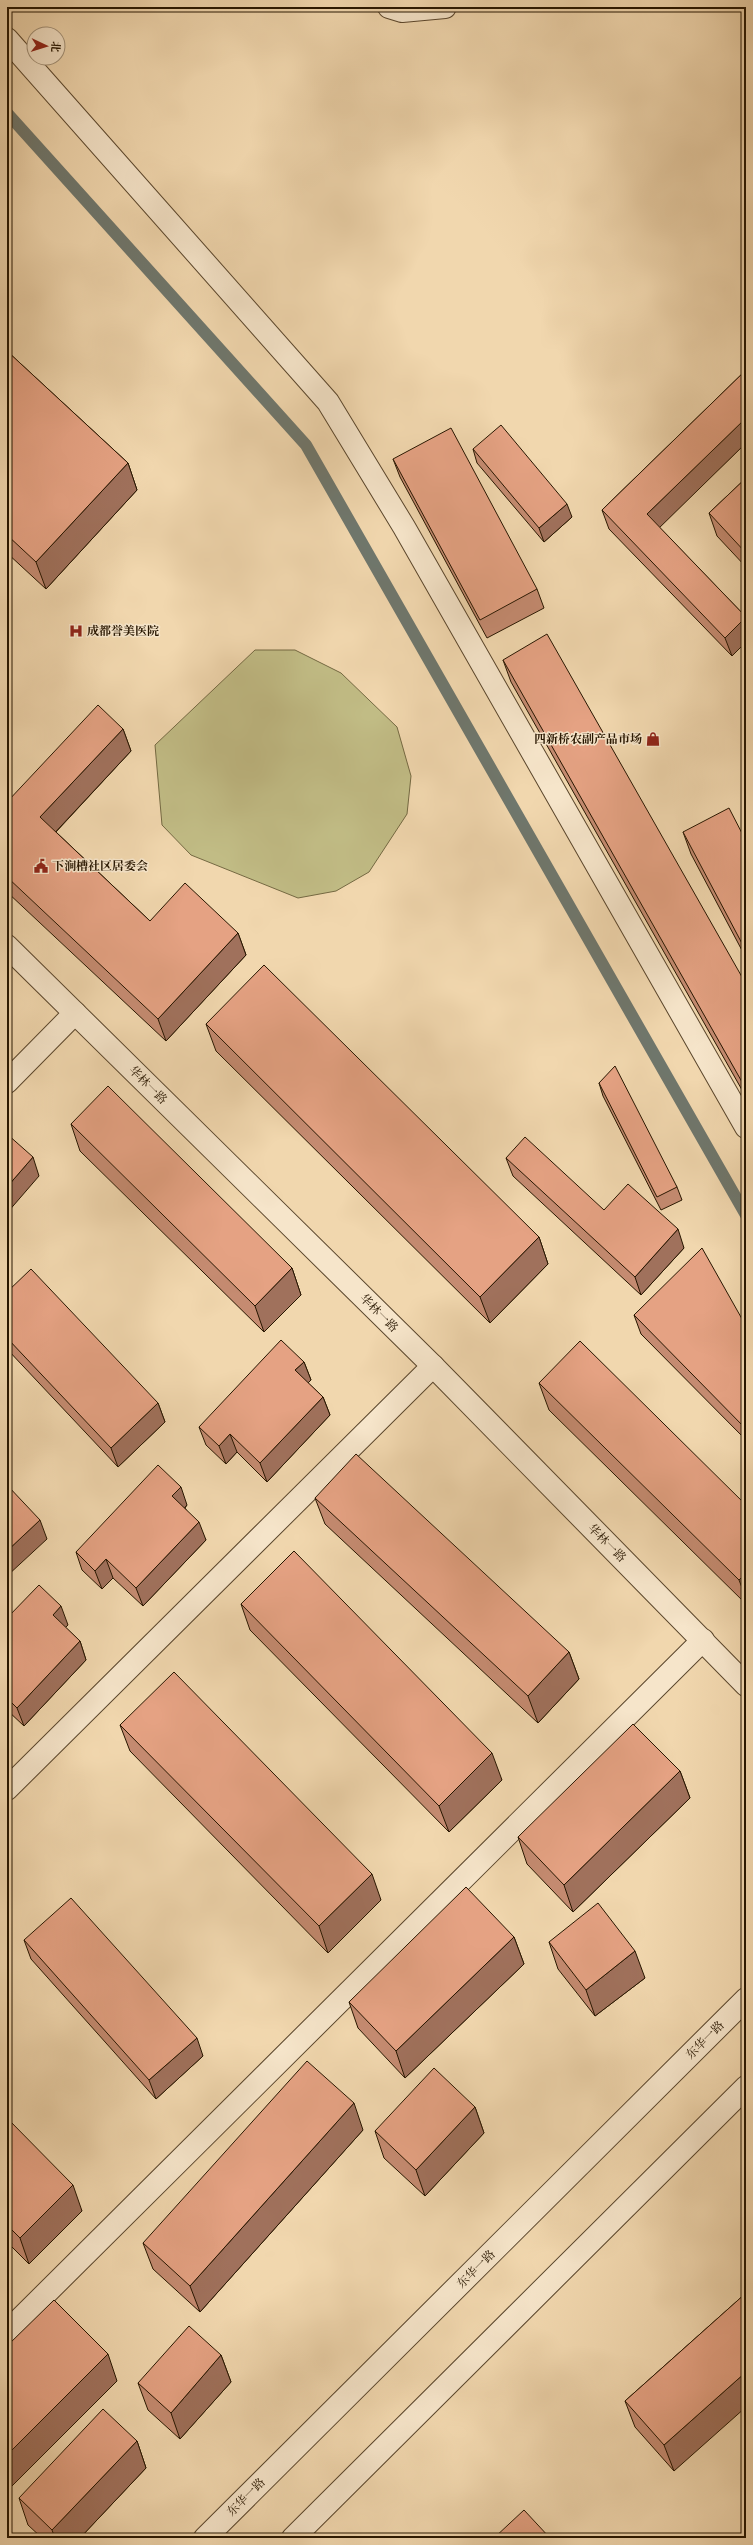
<svg xmlns="http://www.w3.org/2000/svg" width="753" height="2545" viewBox="0 0 753 2545" font-family="'IM FELL French Canon','Noto Serif SC',serif">
<style>
.green{fill:#c1bc85;stroke:#746942}
.lines{fill:none;stroke-linecap:round;stroke-linejoin:round}
.stream{stroke:#6f776d;stroke-width:12}
.service-casing{stroke:#5a462c;stroke-width:24}
.minor-casing{stroke:#5a462c;stroke-width:24}
.tertiary-casing{stroke:#5a462c;stroke-width:24}
.service{stroke:#f6e5ca;stroke-width:22}
.minor{stroke:#f6e5ca;stroke-width:22}
.tertiary{stroke:#f6e5ca;stroke-width:22}
.wall{fill:#c58b71;stroke:#271600}
.shaded-wall{fill:#a0715c;stroke:#271600}
.building{fill:#e5a283;stroke:#271600}
.labels{text-anchor:middle;dominant-baseline:central;stroke-width:3;stroke-linejoin:round;paint-order:stroke}
.poi-label{font-size:12px;font-weight:bold;fill:#271600;stroke:#f6e5ca;text-anchor:start}
.street-label{font-size:12px;fill:#271600;stroke:#f6e5ca}
</style>
<rect width="100%" height="100%" fill="#f1d7ae"/>
<filter id="stains"><feTurbulence type="fractalNoise" baseFrequency=".005" numOctaves="4"/><feColorMatrix values="0 0 0 0 .2 0 0 0 0 .09 0 0 0 0 .02 0 0 0 .5 -.17"/></filter>
<radialGradient id="worn" r=".72"><stop offset=".6" stop-color="#630" stop-opacity="0"/><stop offset="1" stop-color="#630" stop-opacity=".3"/></radialGradient>
<path class="green" d="M 255,650 L 295,650 L 341,673 L 397,727 L 411,776 L 407,814 L 369,872 L 336,891 L 298,898 L 191,855 L 162,825 L 155,745 Z"/>
<g class="lines">
<path class="stream" d="M 7,113 L 306,445 L 746,1215"/>
<defs>
<path id="service" d="M 7,1082 L 75,1013
M 7,1789 L 433,1366
M 7,2332 L 703,1640"/>
<path id="minor" d="M 389,7 L 402,11 L 445,7
M 7,39 L 328,402 L 404,527 L 746,1127"/>
<path id="tertiary" d="M 7,946 L 433,1366 L 746,1685
M 205,2538 L 746,1999
M 293,2538 L 746,2087"/>
</defs>
<use href="#service" class="service-casing"/>
<use href="#minor" class="minor-casing"/>
<use href="#tertiary" class="tertiary-casing"/>
<use href="#service" class="service"/>
<use href="#minor" class="minor"/>
<use href="#tertiary" class="tertiary"/>
</g>
<path class="wall" d="M 7,351 L 128,463 L 137,490 L 46,589 L 7,553 Z
M 746,370 L 746,443 L 659,527 L 746,617 L 746,642 L 732,656 L 609,529 L 602,510 Z
M 473,449 L 572,517 L 544,542 L 477,463 Z
M 393,459 L 537,589 L 544,608 L 487,638 L 400,477 Z
M 746,478 L 746,567 L 717,536 L 709,513 Z
M 503,660 L 746,984 L 746,1097 L 511,682 Z
M 123,729 L 131,751 L 56,832 L 150,921 L 238,933 L 246,955 L 166,1041 L 7,892 L 7,802 Z
M 683,832 L 746,841 L 746,958 L 691,854 Z
M 206,1024 L 539,1237 L 548,1264 L 490,1323 L 216,1051 Z
M 599,1083 L 677,1187 L 682,1200 L 661,1210 L 603,1096 Z
M 71,1124 L 292,1268 L 301,1295 L 264,1332 L 80,1151 Z
M 506,1158 L 604,1210 L 684,1248 L 641,1295 L 513,1176 Z
M 7,1292 L 158,1403 L 165,1422 L 118,1467 L 7,1349 Z
M 634,1315 L 746,1326 L 746,1440 L 641,1334 Z
M 304,1362 L 311,1380 L 308,1383 L 323,1397 L 330,1415 L 267,1482 L 237,1452 L 226,1464 L 206,1445 L 199,1427 Z
M 539,1383 L 746,1505 L 746,1604 L 549,1410 Z
M 315,1498 L 569,1652 L 579,1679 L 538,1723 L 325,1524 Z
M 187,1505 L 185,1508 L 206,1540 L 143,1606 L 113,1578 L 102,1589 L 82,1570 L 76,1552 Z
M 241,1604 L 502,1780 L 449,1832 L 250,1630 Z
M 7,1618 L 68,1625 L 65,1627 L 80,1641 L 86,1660 L 24,1726 L 7,1710 Z
M 120,1725 L 381,1900 L 328,1953 L 130,1751 Z
M 680,1771 L 690,1798 L 573,1912 L 527,1864 L 518,1837 Z
M 514,1937 L 524,1964 L 405,2078 L 358,2028 L 349,2002 Z
M 24,1940 L 203,2056 L 156,2099 L 31,1959 Z
M 549,1942 L 645,1978 L 595,2016 L 558,1969 Z
M 475,2107 L 484,2133 L 425,2196 L 384,2158 L 375,2131 Z
M 7,2118 L 82,2211 L 29,2264 L 7,2242 Z
M 363,2130 L 200,2312 L 153,2269 L 143,2243 Z
M 746,2293 L 674,2471 L 635,2427 L 625,2401 Z
M 221,2355 L 231,2382 L 180,2439 L 148,2410 L 138,2383 Z
M 137,2441 L 146,2468 L 80,2538 L 42,2538 L 28,2525 L 19,2498 Z"/>
<path class="shaded-wall" d="M 746,418 L 746,443 L 654,533 L 647,514 Z
M 128,463 L 137,490 L 46,589 L 36,562 Z
M 567,504 L 572,517 L 544,542 L 539,528 Z
M 746,617 L 746,642 L 732,656 L 725,638 Z
M 123,729 L 131,751 L 48,840 L 40,817 Z
M 238,933 L 246,955 L 166,1041 L 158,1019 Z
M 33,1157 L 39,1176 L 7,1213 L 7,1187 Z
M 678,1229 L 684,1248 L 641,1295 L 635,1277 Z
M 539,1237 L 548,1264 L 490,1323 L 480,1297 Z
M 292,1268 L 301,1295 L 264,1332 L 255,1306 Z
M 304,1362 L 311,1380 L 302,1389 L 295,1370 Z
M 323,1397 L 330,1415 L 267,1482 L 260,1463 Z
M 158,1403 L 165,1422 L 118,1467 L 111,1448 Z
M 230,1434 L 237,1452 L 226,1464 L 219,1446 Z
M 181,1487 L 187,1505 L 179,1514 L 172,1496 Z
M 40,1520 L 47,1539 L 7,1576 L 7,1551 Z
M 199,1522 L 206,1540 L 143,1606 L 136,1588 Z
M 106,1559 L 113,1578 L 102,1589 L 95,1571 Z
M 746,1573 L 746,1598 L 739,1580 Z
M 61,1606 L 68,1625 L 59,1634 L 53,1615 Z
M 80,1641 L 86,1660 L 24,1726 L 17,1708 Z
M 569,1652 L 579,1679 L 538,1723 L 528,1696 Z
M 492,1753 L 502,1780 L 449,1832 L 439,1806 Z
M 680,1771 L 690,1798 L 573,1912 L 564,1885 Z
M 372,1874 L 381,1900 L 328,1953 L 319,1926 Z
M 514,1937 L 524,1964 L 405,2078 L 396,2051 Z
M 635,1951 L 645,1978 L 595,2016 L 586,1990 Z
M 197,2038 L 203,2056 L 156,2099 L 149,2080 Z
M 354,2103 L 363,2130 L 200,2312 L 190,2286 Z
M 475,2107 L 484,2133 L 425,2196 L 416,2170 Z
M 73,2185 L 82,2211 L 29,2264 L 20,2238 Z
M 108,2354 L 117,2381 L 7,2491 L 7,2455 Z
M 221,2355 L 231,2382 L 180,2439 L 171,2413 Z
M 746,2372 L 746,2407 L 674,2471 L 664,2445 Z
M 137,2441 L 146,2468 L 80,2538 L 55,2538 L 52,2530 Z"/>
<path class="building" d="M 7,351 L 128,463 L 36,562 L 7,535 Z
M 746,370 L 746,418 L 647,514 L 746,617 L 725,638 L 602,510 Z
M 501,425 L 567,504 L 539,528 L 473,449 Z
M 451,428 L 537,589 L 480,620 L 393,459 Z
M 746,478 L 746,553 L 709,513 Z
M 547,634 L 746,984 L 746,1089 L 503,660 Z
M 98,705 L 123,729 L 40,817 L 150,921 L 185,883 L 238,933 L 158,1019 L 7,877 L 7,802 Z
M 729,808 L 746,841 L 746,951 L 683,832 Z
M 264,965 L 539,1237 L 480,1297 L 206,1024 Z
M 615,1066 L 677,1187 L 657,1197 L 599,1083 Z
M 108,1086 L 292,1268 L 255,1306 L 71,1124 Z
M 7,1134 L 33,1157 L 7,1187 Z
M 525,1137 L 604,1210 L 628,1184 L 678,1229 L 635,1277 L 506,1158 Z
M 702,1248 L 746,1326 L 746,1429 L 634,1315 Z
M 31,1269 L 158,1403 L 111,1448 L 7,1338 L 7,1292 Z
M 281,1340 L 304,1362 L 295,1370 L 323,1397 L 260,1463 L 230,1434 L 219,1446 L 199,1427 Z
M 580,1341 L 746,1505 L 746,1573 L 739,1580 L 539,1383 Z
M 356,1454 L 569,1652 L 528,1696 L 315,1498 Z
M 158,1465 L 181,1487 L 172,1496 L 199,1522 L 136,1588 L 106,1559 L 95,1571 L 76,1552 Z
M 7,1485 L 40,1520 L 7,1551 Z
M 294,1551 L 492,1753 L 439,1806 L 241,1604 Z
M 39,1585 L 61,1606 L 53,1615 L 80,1641 L 17,1708 L 7,1698 L 7,1618 Z
M 174,1672 L 372,1874 L 319,1926 L 120,1725 Z
M 633,1724 L 680,1771 L 564,1885 L 518,1837 Z
M 466,1887 L 514,1937 L 396,2051 L 349,2002 Z
M 71,1898 L 197,2038 L 149,2080 L 24,1940 Z
M 598,1903 L 635,1951 L 586,1990 L 549,1942 Z
M 307,2061 L 354,2103 L 190,2286 L 143,2243 Z
M 434,2068 L 475,2107 L 416,2170 L 375,2131 Z
M 7,2118 L 73,2185 L 20,2238 L 7,2225 Z
M 746,2293 L 746,2372 L 664,2445 L 625,2401 Z
M 54,2300 L 108,2354 L 7,2455 L 7,2346 Z
M 189,2326 L 221,2355 L 171,2413 L 138,2383 Z
M 103,2409 L 137,2441 L 52,2530 L 19,2498 Z
M 524,2510 L 550,2538 L 494,2538 Z"/>
<defs>
<symbol id="hospital-bare" viewBox="-9 -9 18 18"><path d="M-5-5h3v3.5h4V-5h3V5h-3V1.5h-4V5h-3Z" fill="#8f2418" stroke="#f6e5ca" stroke-width="2.5" paint-order="stroke"/></symbol>
<symbol id="shop-bare" viewBox="-9 -9 18 18"><path d="M-5-2.5h2.3a2.7 3.5 0 0 1 5.4 0H5L5.5 6h-11ZM-1.5-2.5h3a1.5 2.3 0 0 0-3 0Z" fill="#8f2418" stroke="#f6e5ca" stroke-width="2.5" paint-order="stroke"/></symbol>
<symbol id="civic-bare" viewBox="-9 -9 18 18"><path d="M-.6-6.5H3V-4.5H.6V-3L4-1V1h2V6H-6V1h2V-1L-.6-3ZM-1.2 2.5V6h2.4V2.5Z" fill="#8f2418" stroke="#f6e5ca" stroke-width="2.5" paint-order="stroke"/></symbol>
</defs>
<g fill-rule="evenodd">
<use href="#hospital-bare" x="66" y="621" width="20" height="20"/>
<use href="#shop-bare" x="643" y="729" width="20" height="20"/>
<use href="#civic-bare" x="31" y="856" width="20" height="20"/>
</g>
<g class="labels">
<g class="poi-label">
<text x="87" y="631">成都誉美医院</text>
<text x="642" y="739" text-anchor="end">四新桥农副产品市场</text>
<text x="52" y="866">下涧槽社区居委会</text>
</g>
<g class="street-label">
<text transform="translate(148 1085) rotate(45)">华林一路</text>
<text transform="translate(379 1313) rotate(45)">华林一路</text>
<text transform="translate(607 1543) rotate(45)">华林一路</text>
<text transform="translate(705 2040) rotate(-45)">东华一路</text>
<text transform="translate(476 2269) rotate(-45)">东华一路</text>
<text transform="translate(246 2497) rotate(-45)">东华一路</text>
</g>
</g>
<rect width="753" height="2545" fill="none" stroke="#f1d7ae" stroke-width="24"/>
<rect x="8" y="8" width="737" height="2529" fill="none" stroke="#271600" stroke-width="2"/>
<rect x="12" y="12" width="729" height="2521" fill="none" stroke="#271600"/>
<g transform="translate(46 46) rotate(94)"><circle r="19" fill="#f6e5ca" stroke="#a39279"/>
<path d="M0-3L7 15L0 10L-7 15Z" fill="#8f2418"/>
<text y="-6" font-size="11" font-weight="bold" text-anchor="middle" fill="#271600">北</text>
</g>
<rect width="100%" height="100%" filter="url(#stains)"/>
<rect width="100%" height="100%" fill="url(#worn)"/>
</svg>
